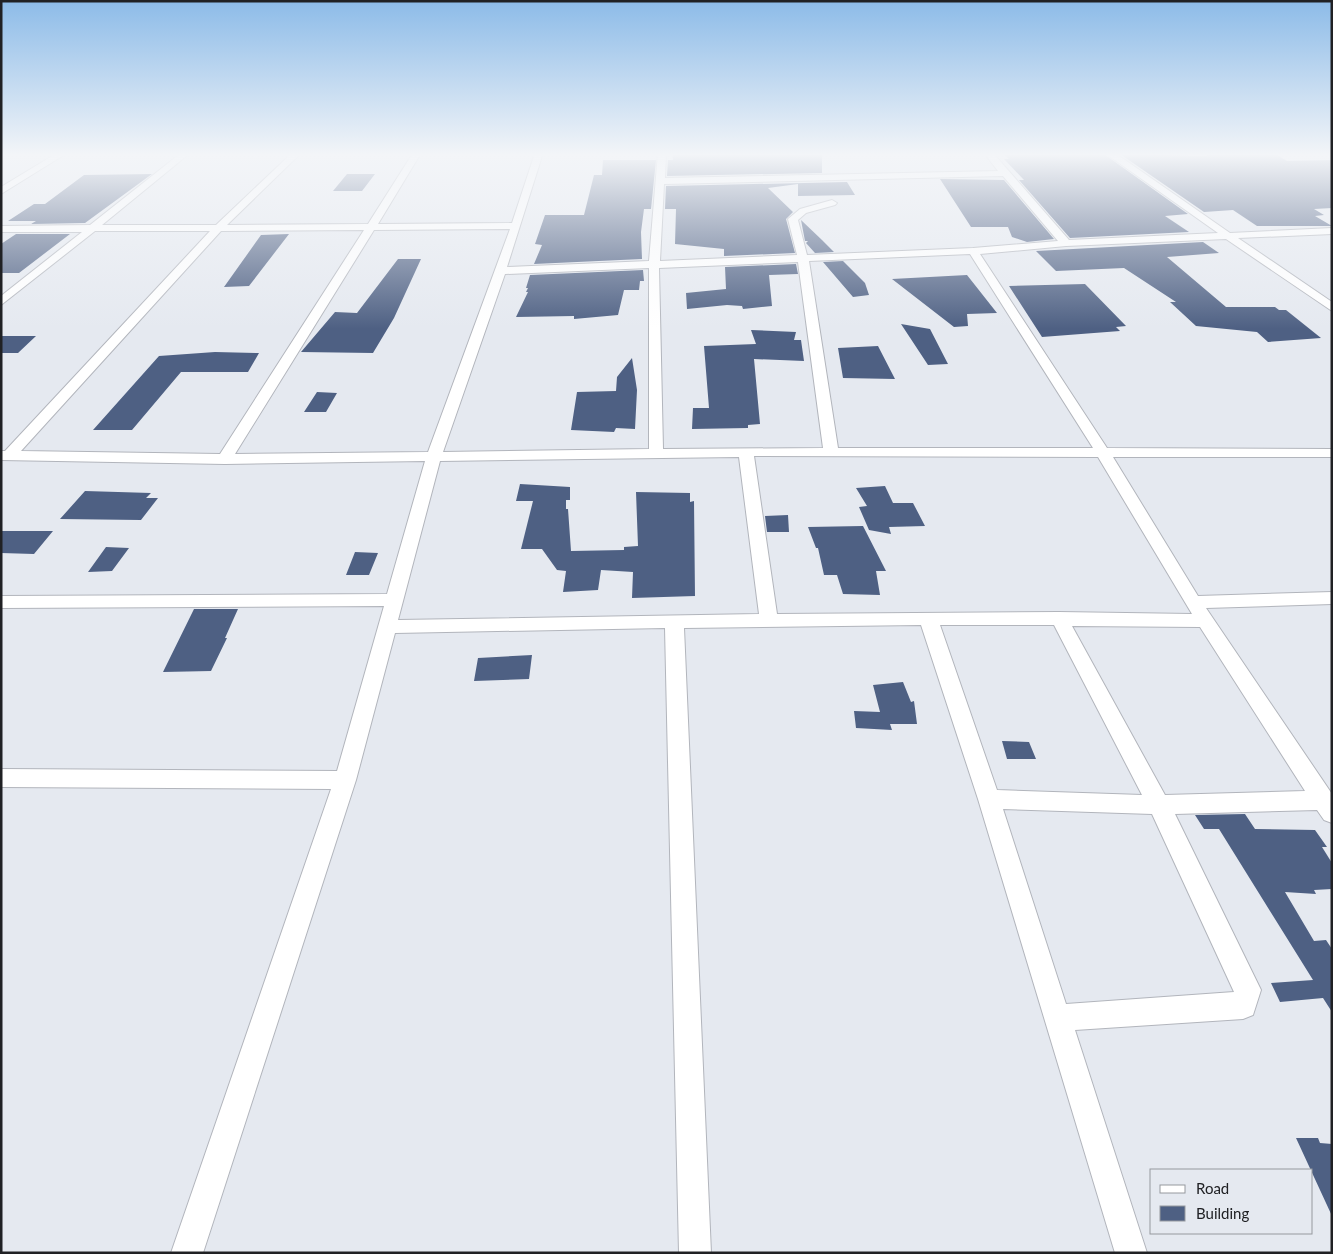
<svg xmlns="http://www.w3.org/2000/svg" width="1333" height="1254" viewBox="0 0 1333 1254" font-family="Lato,sans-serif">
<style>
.building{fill:#4e6083}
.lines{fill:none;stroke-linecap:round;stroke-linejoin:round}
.street-casing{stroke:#b2b5bc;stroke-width:2}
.street{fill:#fff;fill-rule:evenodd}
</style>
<rect width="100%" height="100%" fill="#e5e9f0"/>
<path class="building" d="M 672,153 L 822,153 L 822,173 L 667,176 L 668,160 L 673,160 Z
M 1050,153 L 1104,154 L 1188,214 L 1165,216 L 1189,232 L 1070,238 L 1019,180 L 1024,180 L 1004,159 L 1009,159 L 1004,154 Z
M 1204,153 L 1274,153 L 1287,161 L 1332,160 L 1332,208 L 1314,209 L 1324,215 L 1315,216 L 1332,226 L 1257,226 L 1233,210 L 1204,212 L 1120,154 L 1208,156 Z
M 603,160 L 656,160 L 651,209 L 644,209 L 641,232 L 642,259 L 534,264 L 542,245 L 535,244 L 545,215 L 584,215 L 594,175 L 602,175 Z
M 152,174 L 85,223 L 31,224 L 36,221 L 8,221 L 34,204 L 45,204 L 84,175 Z
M 347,174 L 375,174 L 362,191 L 333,191 Z
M 940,179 L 1004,180 L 1054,239 L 1027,242 L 1012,237 L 1008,227 L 971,227 Z
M 847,182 L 855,195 L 798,196 L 798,184 L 768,188 L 793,212 L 786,219 L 795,253 L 724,256 L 724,249 L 675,244 L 676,209 L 665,209 L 666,186 Z
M 801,220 L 822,240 L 834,252 L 815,253 L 806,243 L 808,241 L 805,241 Z
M 16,234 L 70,234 L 19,273 L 1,273 L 1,244 Z
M 289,234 L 249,286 L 224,287 L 261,235 Z
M 1203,242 L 1219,253 L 1167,257 L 1226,307 L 1275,307 L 1279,310 L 1286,310 L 1321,338 L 1268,342 L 1257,332 L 1196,326 L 1170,302 L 1176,302 L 1124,268 L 1056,271 L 1036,251 Z
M 398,259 L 421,259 L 394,318 L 373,353 L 301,352 L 335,312 L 357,313 Z
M 843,261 L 865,283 L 869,295 L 853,297 L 823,262 Z
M 796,264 L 798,274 L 769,275 L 772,306 L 743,309 L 742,306 L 727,305 L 687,309 L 686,293 L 726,289 L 725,267 Z
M 643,270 L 644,281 L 640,281 L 639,290 L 624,290 L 618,315 L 574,319 L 574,316 L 516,317 L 528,292 L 526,292 L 528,288 L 526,288 L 530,275 Z
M 967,275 L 997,313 L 967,314 L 968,326 L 954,327 L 892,279 Z
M 1085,284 L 1126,326 L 1116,327 L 1120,331 L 1042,337 L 1009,286 Z
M 901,324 L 930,329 L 948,364 L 928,365 Z
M 751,330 L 796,332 L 794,340 L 801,340 L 804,361 L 754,359 L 760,424 L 748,425 L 748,428 L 692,429 L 693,408 L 709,408 L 704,346 L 756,344 Z
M 1,336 L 36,336 L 18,353 L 1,353 Z
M 878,346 L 895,379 L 843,378 L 838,348 Z
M 215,352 L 259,353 L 248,372 L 181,372 L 132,430 L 93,430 L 159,356 Z
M 632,358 L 637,390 L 635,429 L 616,428 L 614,432 L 571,430 L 577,392 L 616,391 L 617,377 Z
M 317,392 L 337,393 L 326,412 L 304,412 Z
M 520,484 L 570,487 L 570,500 L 566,500 L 566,509 L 568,509 L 571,551 L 624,550 L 624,547 L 638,546 L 636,492 L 690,493 L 690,502 L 694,501 L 695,596 L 632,598 L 633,572 L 601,570 L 598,590 L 563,592 L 566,571 L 557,570 L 542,549 L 521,549 L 533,501 L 516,501 Z
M 885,486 L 893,503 L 913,503 L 925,526 L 889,527 L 891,534 L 869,530 L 859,507 L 867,506 L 856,488 Z
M 85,491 L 151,493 L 146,498 L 158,498 L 141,520 L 60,519 Z
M 788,515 L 789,532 L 767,532 L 765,516 Z
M 863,526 L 886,571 L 876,571 L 880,595 L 843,594 L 837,575 L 824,575 L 818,548 L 816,548 L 808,527 Z
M 1,531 L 53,531 L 34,554 L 1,553 Z
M 106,547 L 129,548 L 112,571 L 88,572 Z
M 355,552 L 378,553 L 369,575 L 346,575 Z
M 194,609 L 238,609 L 225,638 L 227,638 L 211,671 L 163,672 Z
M 532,655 L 529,679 L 474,681 L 478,658 Z
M 903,682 L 911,702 L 914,701 L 917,724 L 890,724 L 892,730 L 856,728 L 854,711 L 880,712 L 873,685 Z
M 1002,741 L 1029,742 L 1036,759 L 1007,759 Z
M 1245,814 L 1255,829 L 1315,830 L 1327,847 L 1322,847 L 1332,863 L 1332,889 L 1314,890 L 1316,894 L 1285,892 L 1314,941 L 1326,940 L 1332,949 L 1332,1012 L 1323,998 L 1280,1002 L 1271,983 L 1313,980 L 1219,829 L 1204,829 L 1195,815 Z
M 1296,1138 L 1318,1138 L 1320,1143 L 1332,1144 L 1332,1216 Z"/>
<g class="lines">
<defs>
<path id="street" d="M 57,153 L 67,153 L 1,194 L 1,187 Z
M 181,153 L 190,153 L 102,225 L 216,225 L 292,153 L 301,153 L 227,225 L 368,224 L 413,153 L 421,153 L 378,224 L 512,223 L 535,153 L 543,153 L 507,267 L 649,261 L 658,153 L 666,153 L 665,178 L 998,171 L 984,153 L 993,153 L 1069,240 L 1218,233 L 1105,153 L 1115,153 L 1230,233 L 1332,228 L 1332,234 L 1238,238 L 1332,302 L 1332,311 L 1226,239 L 1066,246 L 980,254 L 1107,448 L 1332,449 L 1332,457 L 1113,457 L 1198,596 L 1332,592 L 1332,604 L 1206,608 L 1332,794 L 1332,823 L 1324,820 L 1317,810 L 1175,814 L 1261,990 L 1253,1015 L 1243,1019 L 1075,1030 L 1147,1253 L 1115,1253 L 978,799 L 921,625 L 684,628 L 711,1253 L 679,1253 L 665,628 L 395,633 L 356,780 L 203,1253 L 171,1253 L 331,789 L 1,787 L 1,769 L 337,771 L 384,606 L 1,608 L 1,596 L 387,594 L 425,461 L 225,464 L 1,460 L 1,451 L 5,451 L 210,231 L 95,231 L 1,305 L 1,296 L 82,232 L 1,232 L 1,226 L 90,225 ZM 1003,176 L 1058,241 L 973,248 L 807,255 L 798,220 L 806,213 L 835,205 L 837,203 L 832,200 L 800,209 L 788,219 L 797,255 L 660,261 L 664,184 ZM 510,229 L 428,452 L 235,454 L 374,230 ZM 364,230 L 220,454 L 21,451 L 221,231 ZM 970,254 L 1093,448 L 838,448 L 809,261 ZM 798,262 L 823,448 L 663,449 L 659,268 ZM 649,268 L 649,449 L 443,452 L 505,274 ZM 754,456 L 1098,457 L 1192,614 L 1059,612 L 777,614 ZM 739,457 L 759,614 L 398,620 L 440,461 ZM 940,625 L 1054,625 L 1142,795 L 997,790 ZM 1072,626 L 1200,627 L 1305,791 L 1165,795 ZM 1003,809 L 1152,814 L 1234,992 L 1066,1004 Z"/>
</defs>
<use href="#street" class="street-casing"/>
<use href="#street" class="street"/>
</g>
<linearGradient id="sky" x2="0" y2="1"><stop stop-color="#8cbbe8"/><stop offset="0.47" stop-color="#f3f5f8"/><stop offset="1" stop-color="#f3f5f8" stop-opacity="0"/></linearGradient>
<rect width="1333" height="329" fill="url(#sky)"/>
<rect width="1333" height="1254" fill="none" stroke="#202124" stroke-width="5"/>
<rect x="1150" y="1169" width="162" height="65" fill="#e5e9f0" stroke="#96999e"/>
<rect x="1160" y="1185" width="25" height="8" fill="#ffffff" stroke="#96999e"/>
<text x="1196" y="1194" font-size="15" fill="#202124">Road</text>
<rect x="1160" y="1206" width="25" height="15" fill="#4e6083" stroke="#96999e"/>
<text x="1196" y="1219" font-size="15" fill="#202124">Building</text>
</svg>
